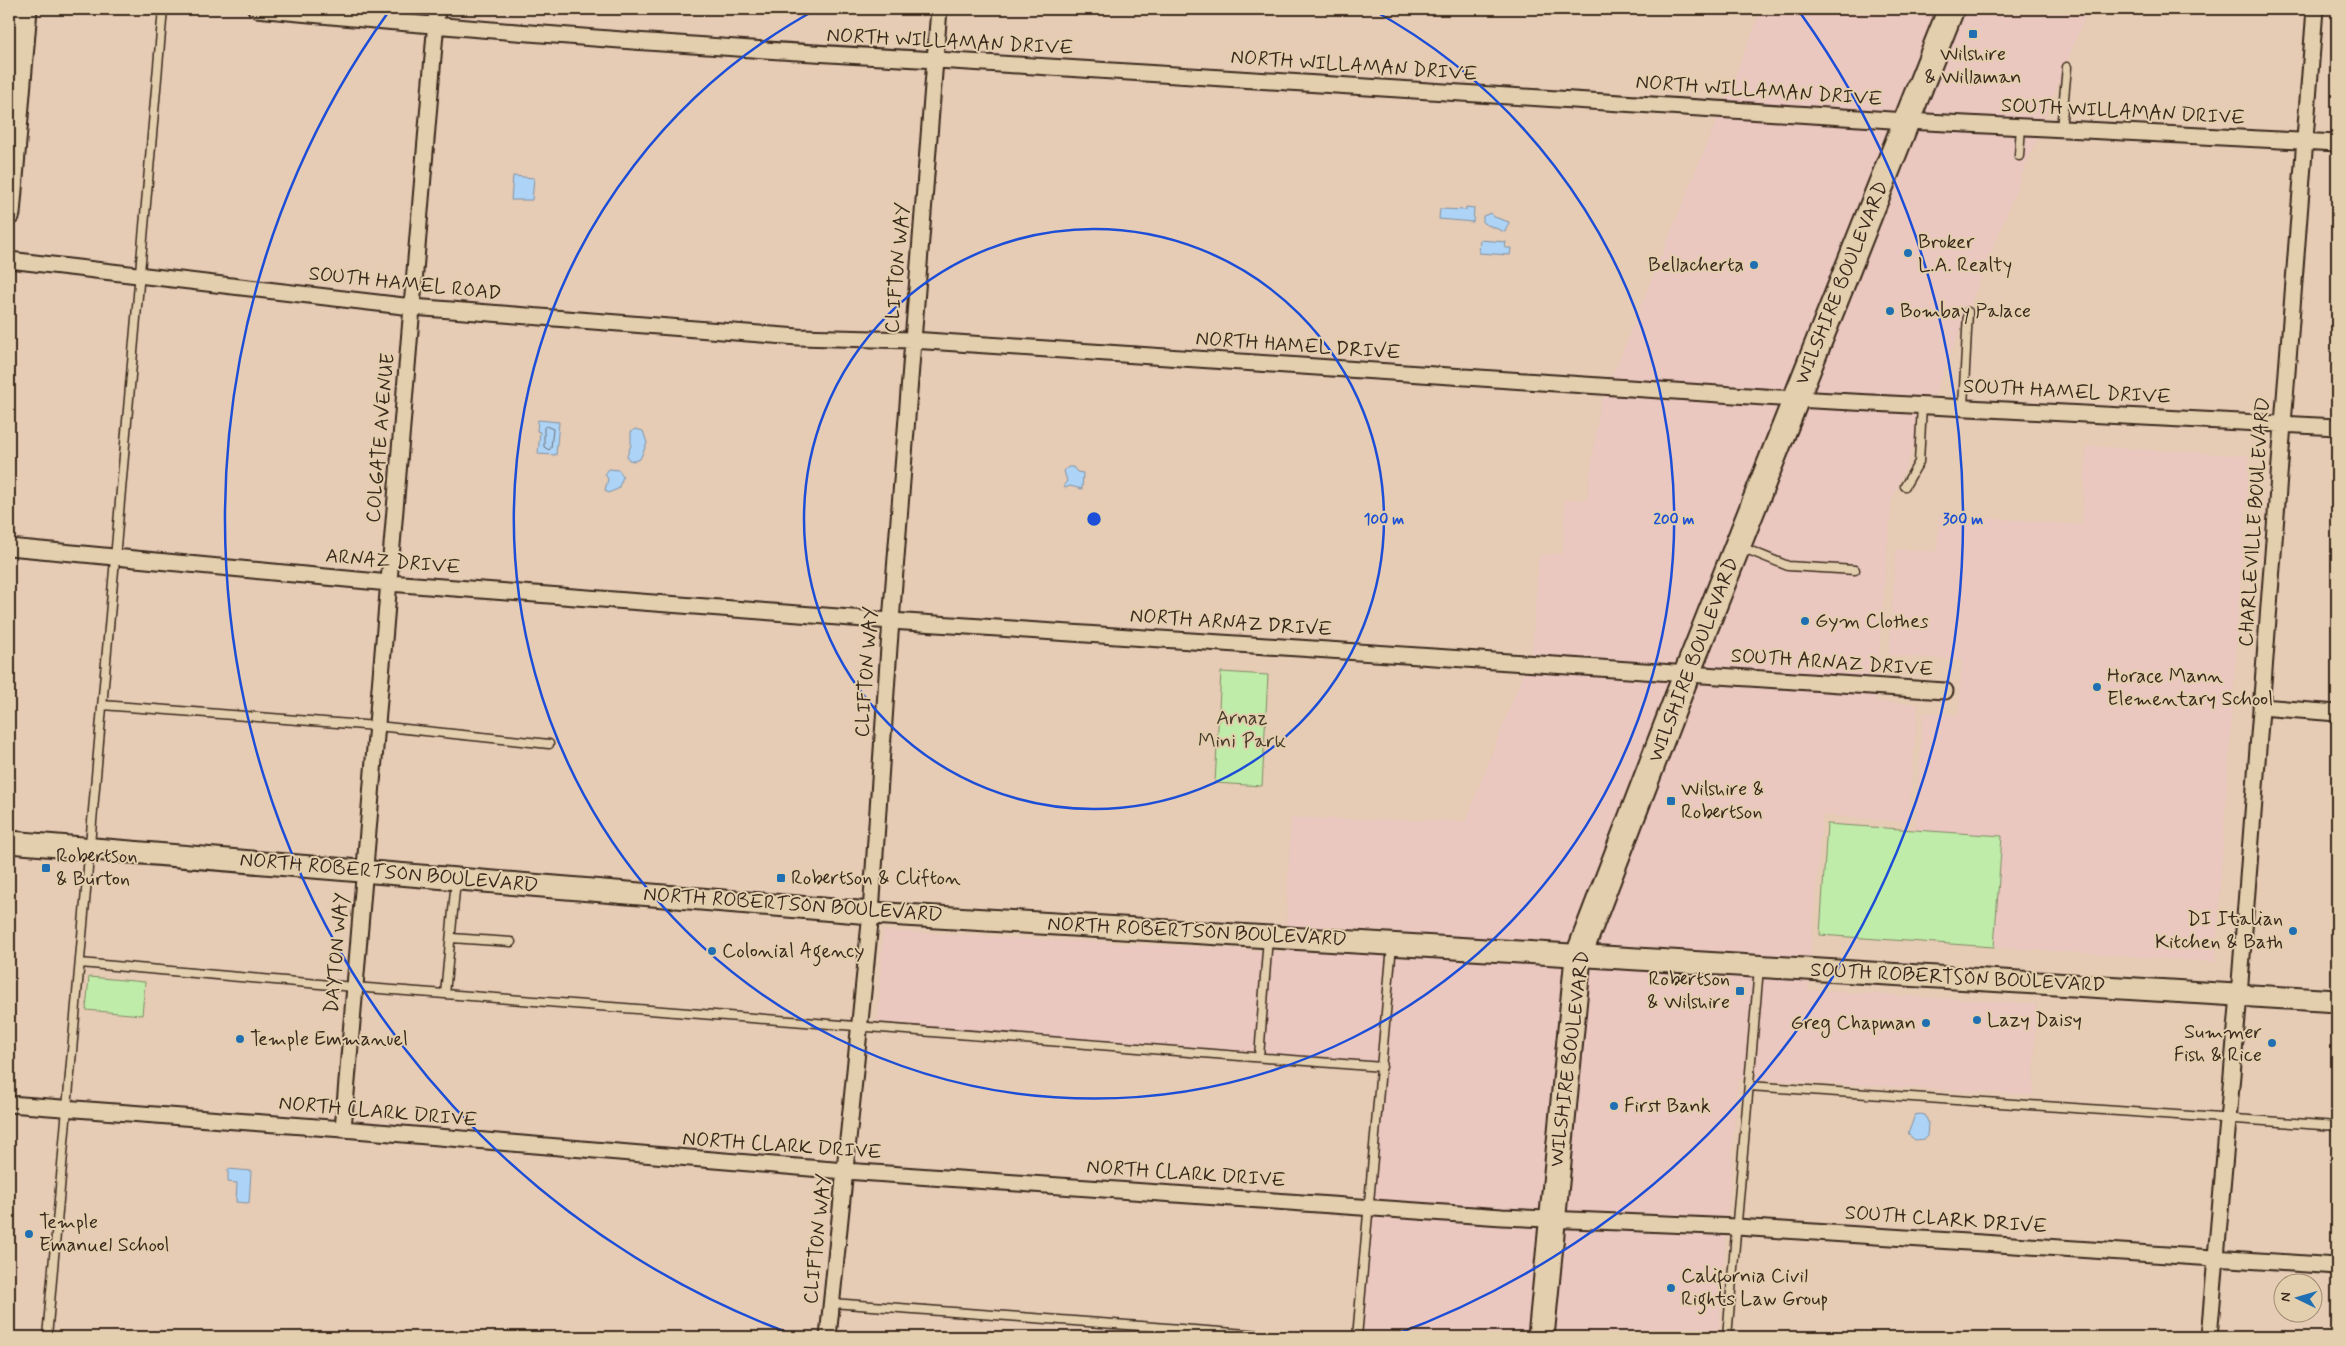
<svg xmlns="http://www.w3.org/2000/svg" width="2346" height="1346" viewBox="0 0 2346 1346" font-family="Mynerve,sans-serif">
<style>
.built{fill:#eac7bf}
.green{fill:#c0eca9;stroke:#7e8b64}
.water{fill:#add4f7;stroke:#7f90a0}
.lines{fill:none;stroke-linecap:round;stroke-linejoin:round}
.shore{stroke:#696e75;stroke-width:1}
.service-casing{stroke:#3b2a1e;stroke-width:11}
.minor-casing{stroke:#3b2a1e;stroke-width:19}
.secondary-casing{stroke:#3b2a1e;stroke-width:25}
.primary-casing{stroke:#3b2a1e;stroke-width:29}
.service{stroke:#e3cead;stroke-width:8}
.minor{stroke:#e3cead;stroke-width:15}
.secondary{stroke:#e3cead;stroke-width:21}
.primary{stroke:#e3cead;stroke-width:25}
.ring{fill:none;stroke:#1d4ed8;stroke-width:2.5}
.poi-dot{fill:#1f6fb2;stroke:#e3cead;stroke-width:2}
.labels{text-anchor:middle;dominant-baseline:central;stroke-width:4;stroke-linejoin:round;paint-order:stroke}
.street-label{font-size:20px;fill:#3b2a1e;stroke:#e3cead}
.poi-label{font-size:20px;fill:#3b2a1e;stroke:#e3cead;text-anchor:start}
.park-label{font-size:20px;fill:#483d2c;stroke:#e3cead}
.centre{fill:#1d4ed8;stroke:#e3cead;stroke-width:2.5}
.ring-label{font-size:15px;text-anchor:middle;font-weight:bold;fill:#1d4ed8;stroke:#e3cead;stroke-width:4;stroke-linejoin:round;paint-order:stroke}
</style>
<rect width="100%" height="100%" fill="#e6cbb5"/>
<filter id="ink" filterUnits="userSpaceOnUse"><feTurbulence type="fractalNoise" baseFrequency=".02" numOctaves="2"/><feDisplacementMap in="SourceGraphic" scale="10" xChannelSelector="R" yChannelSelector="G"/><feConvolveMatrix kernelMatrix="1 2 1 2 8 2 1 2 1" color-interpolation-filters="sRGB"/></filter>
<g filter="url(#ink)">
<path class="built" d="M 1762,9 L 2088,9 L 1891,503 L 1875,702 L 1918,704 L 1908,822 L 1822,815 L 1808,990 L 2036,1004 L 2033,1095 L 1738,1078 L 1718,1337 L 1354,1337 L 1376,1063 L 878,1022 L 883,931 L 1285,952 L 1291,818 L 1466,821 L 1532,650 L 1539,555 L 1563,554 L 1565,499 L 1587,500 L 1599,409 Z
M 2087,446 L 2249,456 L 2215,962 L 1820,935 L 1827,824 L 1915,829 L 1923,713 L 1959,715 L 1962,660 L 1889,655 L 1896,549 L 1937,552 L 1940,515 L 2082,525 Z"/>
<path class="green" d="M 1221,672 L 1268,675 L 1262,786 L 1215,783 Z
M 1827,824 L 2002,836 L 1994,947 L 1820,935 Z
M 89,977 L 145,982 L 142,1015 L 86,1010 Z"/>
<path class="water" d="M 513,176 L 534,178 L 532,200 L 511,200 Z
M 1466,207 L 1474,208 L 1473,222 L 1439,219 L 1440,209 L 1466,210 Z
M 1491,213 L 1494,217 L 1509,222 L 1505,232 L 1483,223 L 1483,216 Z
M 1480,240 L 1506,242 L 1505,248 L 1511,248 L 1510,255 L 1479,253 Z
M 538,420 L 559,422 L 556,455 L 538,454 L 540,432 L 537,431 Z
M 635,429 L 643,431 L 647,443 L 640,459 L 634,461 L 629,460 L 627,456 L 631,445 L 631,432 Z
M 1068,467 L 1073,467 L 1077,472 L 1083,473 L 1082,489 L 1070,486 L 1065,488 L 1064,485 L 1067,481 L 1064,471 Z
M 609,469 L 619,470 L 623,477 L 618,489 L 608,493 L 605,490 L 608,479 L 605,474 Z
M 1920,1114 L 1925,1115 L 1928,1122 L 1927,1136 L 1924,1139 L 1915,1140 L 1908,1134 L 1915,1115 Z
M 228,1169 L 251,1171 L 249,1203 L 236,1202 L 237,1183 L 228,1182 Z"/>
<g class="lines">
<path class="shore" d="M 546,426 L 553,429 L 551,448 L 549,450 L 544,447 L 544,428 Z"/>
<defs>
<path id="service" d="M 2061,129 L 2067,67
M 2019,156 L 2021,126
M 1963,407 L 1968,312
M 1905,486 L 1919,462 L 1922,405
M 1741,547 L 1788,566 L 1855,570
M 102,705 L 377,726 L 549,744
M 451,938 L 511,942
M 80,963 L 354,987 L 1382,1067
M 445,994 L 456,880
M 1259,1057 L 1268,937
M 1749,1086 L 2337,1126
M 832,1303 L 1289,1337
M 47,1337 L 163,9
M 1357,1337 L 1392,945
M 1727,1337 L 1759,968"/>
<path id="minor" d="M 256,9 C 483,31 709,48 937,60 L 1907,121 L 2337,143
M 9,260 L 412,307 L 798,337 L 912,340 L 1795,399 L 2337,427
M 9,547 L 389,583 L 891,621 L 1945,691
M 2261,707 L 2337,713
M 9,1104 L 343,1129 L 845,1171 L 1502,1217 L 1737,1227 L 2337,1266
M 343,1129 L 437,9
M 828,1337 L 871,913 L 889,647 L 939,9
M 2209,1337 L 2239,995 L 2315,9"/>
<path id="secondary" d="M 9,214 L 26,9
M 9,842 L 871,913 L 2337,1001"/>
<path id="primary" d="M 1541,1337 L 1578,957 L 1687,673 L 1951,9"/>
</defs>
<use href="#service" class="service-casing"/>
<use href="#minor" class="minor-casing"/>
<use href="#secondary" class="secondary-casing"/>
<use href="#primary" class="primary-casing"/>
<use href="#service" class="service"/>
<use href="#minor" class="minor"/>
<use href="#secondary" class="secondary"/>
<use href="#primary" class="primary"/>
</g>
</g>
<g class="ring">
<circle cx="1094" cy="519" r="290"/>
<path d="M1371 9A580 580 0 1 1 817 9"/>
<path d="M797 1336A869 869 0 0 1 387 14M1801 14A869 869 0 0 1 1391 1336"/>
</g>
<g class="poi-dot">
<rect x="1968" y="29" width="10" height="10" rx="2.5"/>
<circle cx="1908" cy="253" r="5"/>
<circle cx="1754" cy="265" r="5"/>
<circle cx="1890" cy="311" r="5"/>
<circle cx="1805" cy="621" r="5"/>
<circle cx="2097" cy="687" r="5"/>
<rect x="1666" y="796" width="10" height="10" rx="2.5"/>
<rect x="41" y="863" width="10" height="10" rx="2.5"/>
<rect x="776" y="873" width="10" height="10" rx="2.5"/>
<circle cx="2293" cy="931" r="5"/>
<circle cx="712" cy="951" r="5"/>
<rect x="1735" y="986" width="10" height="10" rx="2.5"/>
<circle cx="1977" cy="1020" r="5"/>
<circle cx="1926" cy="1023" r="5"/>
<circle cx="240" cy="1039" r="5"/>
<circle cx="2272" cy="1043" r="5"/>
<circle cx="1614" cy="1106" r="5"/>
<circle cx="29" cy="1234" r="5"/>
<circle cx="1671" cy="1288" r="5"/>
</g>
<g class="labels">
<g class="street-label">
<text transform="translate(950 42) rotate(3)">NORTH WILLAMAN DRIVE</text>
<text transform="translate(1354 66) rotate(4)">NORTH WILLAMAN DRIVE</text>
<text transform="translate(1759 91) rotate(4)">NORTH WILLAMAN DRIVE</text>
<text transform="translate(2123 112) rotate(3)">SOUTH WILLAMAN DRIVE</text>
<text transform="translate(898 268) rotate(-85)">CLIFTON WAY</text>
<text transform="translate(1842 283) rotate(-68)">WILSHIRE BOULEVARD</text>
<text transform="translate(405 284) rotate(6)">SOUTH HAMEL ROAD</text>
<text transform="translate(1298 346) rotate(4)">NORTH HAMEL DRIVE</text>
<text transform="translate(2067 392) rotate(3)">SOUTH HAMEL DRIVE</text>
<text transform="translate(381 438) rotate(-85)">COLGATE AVENUE</text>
<text transform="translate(2255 522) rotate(-86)">CHARLEVILLE BOULEVARD</text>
<text transform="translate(393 562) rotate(5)">ARNAZ DRIVE</text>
<text transform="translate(1231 623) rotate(4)">NORTH ARNAZ DRIVE</text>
<text transform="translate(1694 660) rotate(-69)">WILSHIRE BOULEVARD</text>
<text transform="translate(1832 663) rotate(4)">SOUTH ARNAZ DRIVE</text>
<text transform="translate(867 672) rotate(-86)">CLIFTON WAY</text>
<text transform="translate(389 873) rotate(5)">NORTH ROBERTSON BOULEVARD</text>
<text transform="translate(793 905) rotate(4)">NORTH ROBERTSON BOULEVARD</text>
<text transform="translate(1197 932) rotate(3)">NORTH ROBERTSON BOULEVARD</text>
<text transform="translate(337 953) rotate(-85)">DAYTON WAY</text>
<text transform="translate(1958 978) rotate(3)">SOUTH ROBERTSON BOULEVARD</text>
<text transform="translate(1570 1059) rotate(-83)">WILSHIRE BOULEVARD</text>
<text transform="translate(378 1112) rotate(5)">NORTH CLARK DRIVE</text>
<text transform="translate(782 1146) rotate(4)">NORTH CLARK DRIVE</text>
<text transform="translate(1186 1174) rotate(4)">NORTH CLARK DRIVE</text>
<text transform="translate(1946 1220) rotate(4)">SOUTH CLARK DRIVE</text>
<text transform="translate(818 1239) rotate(-84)">CLIFTON WAY</text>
</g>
<g class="poi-label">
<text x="1973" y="54" text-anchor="middle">Wilshire<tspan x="1973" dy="23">&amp; Willaman</tspan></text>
<text x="1918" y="242">Broker<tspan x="1918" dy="23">L.A. Realty</tspan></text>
<text x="1744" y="265" text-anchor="end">Bellacherta</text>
<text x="1900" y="311">Bombay Palace</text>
<text x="1815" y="621">Gym Clothes</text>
<text x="2107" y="676">Horace Mann<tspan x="2107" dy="23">Elementary School</tspan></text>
<text x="1681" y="789">Wilshire &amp;<tspan x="1681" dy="23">Robertson</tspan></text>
<text x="56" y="856">Robertson<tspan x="56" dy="23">&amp; Burton</tspan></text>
<text x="791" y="878">Robertson &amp; Clifton</text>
<text x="2283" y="919" text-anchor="end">DI Italian<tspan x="2283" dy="23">Kitchen &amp; Bath</tspan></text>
<text x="722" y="951">Colonial Agency</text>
<text x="1730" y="979" text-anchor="end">Robertson<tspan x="1730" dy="23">&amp; Wilshire</tspan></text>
<text x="1987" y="1020">Lazy Daisy</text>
<text x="1916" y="1023" text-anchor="end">Greg Chapman</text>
<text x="2262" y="1032" text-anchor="end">Summer<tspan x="2262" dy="23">Fish &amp; Rice</tspan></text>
<text x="250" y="1039">Temple Emmanuel</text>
<text x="1624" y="1106">First Bank</text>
<text x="39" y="1222">Temple<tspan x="39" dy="23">Emanuel School</tspan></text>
<text x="1681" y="1276">California Civil<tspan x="1681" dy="23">Rights Law Group</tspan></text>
</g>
<g class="park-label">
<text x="1242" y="718">Arnaz<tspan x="1242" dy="23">Mini Park</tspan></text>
</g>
</g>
<circle cx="1094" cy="519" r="8" class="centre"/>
<g class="ring-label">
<text x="1384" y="524">100 m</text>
<text x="1674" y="524">200 m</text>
<text x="1963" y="524">300 m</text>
</g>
<rect width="2346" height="1346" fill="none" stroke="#e3cead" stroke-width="30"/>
<rect x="15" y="15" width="2316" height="1316" fill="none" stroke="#3b2a1e" stroke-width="2" filter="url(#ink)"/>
<g transform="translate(2298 1298) rotate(275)"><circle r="24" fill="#e3cead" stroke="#a08c74"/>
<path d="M0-4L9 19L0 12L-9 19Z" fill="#1f6fb2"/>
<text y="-8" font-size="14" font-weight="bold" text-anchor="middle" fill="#3b2a1e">N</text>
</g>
</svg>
